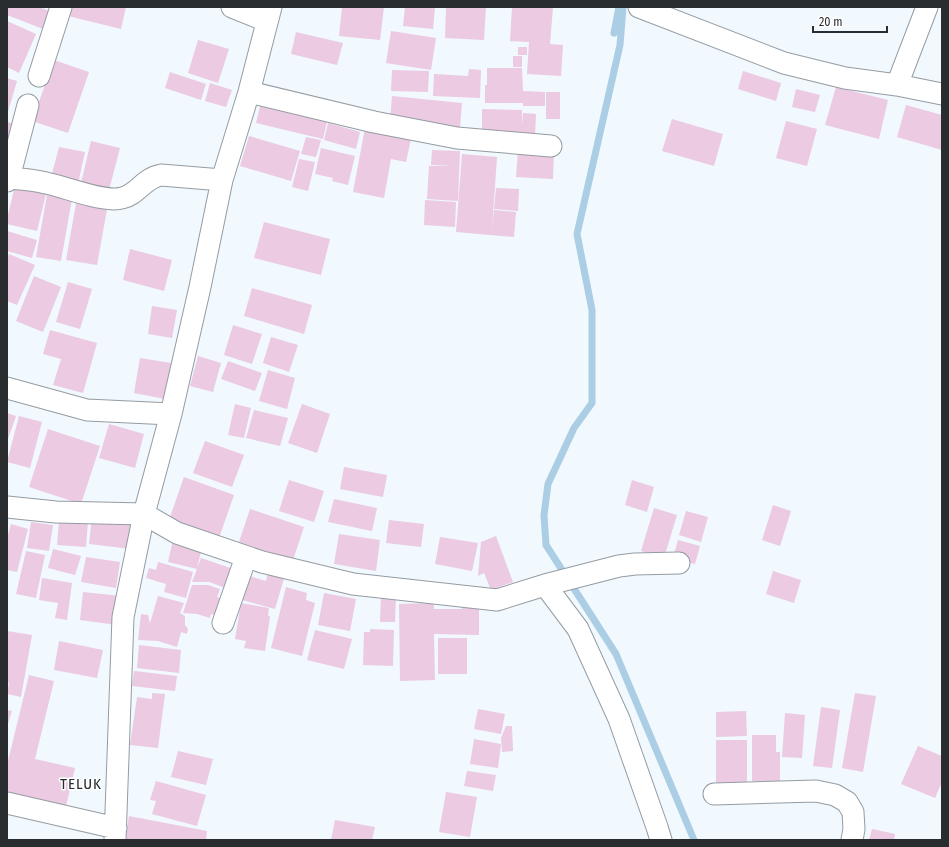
<svg xmlns="http://www.w3.org/2000/svg" width="949" height="847" viewBox="0 0 949 847" font-family="'Fira Sans Condensed',sans-serif">
<style>
.lines{fill:none;stroke-linecap:round;stroke-linejoin:round}
.stream{stroke:#abcee4;stroke-width:7}
.building{fill:#ebcae2}
.minor-casing{stroke:#949ca2;stroke-width:23}
.minor{stroke:#fff;stroke-width:21}
.labels{text-anchor:middle;dominant-baseline:central;stroke-width:3;stroke-linejoin:round;paint-order:stroke}
.quarter-label{font-size:15px;letter-spacing:1px;fill:#2a2d30;stroke:#fff}
</style>
<rect width="100%" height="100%" fill="#f1f8fe"/>
<g class="lines">
<path class="stream" d="M 623,7 L 620,45 L 577,234 L 592,310 L 592,403 L 574,428 L 548,484 L 544,515 L 546,545 L 616,654 L 694,840
M 614,33 L 619,7"/>
</g>
<path class="building" d="M 7,7 L 39,7 L 50,11 L 43,29 L 7,15 Z
M 66,7 L 126,7 L 121,29 L 64,15 Z
M 342,7 L 384,7 L 380,40 L 339,36 Z
M 405,7 L 435,7 L 433,29 L 403,26 Z
M 446,7 L 486,7 L 484,40 L 445,38 Z
M 512,7 L 553,7 L 550,44 L 563,45 L 561,76 L 527,74 L 529,42 L 510,41 Z
M 7,21 L 36,34 L 19,73 L 7,67 Z
M 391,31 L 436,38 L 431,70 L 386,63 Z
M 296,32 L 343,43 L 337,65 L 291,54 Z
M 198,40 L 229,49 L 218,83 L 188,73 Z
M 518,47 L 527,47 L 527,55 L 518,55 Z
M 513,56 L 522,56 L 522,67 L 513,67 Z
M 54,60 L 89,72 L 68,133 L 32,121 Z
M 487,68 L 522,68 L 523,91 L 545,92 L 545,106 L 523,106 L 523,103 L 485,103 L 485,85 L 487,85 Z
M 469,69 L 481,70 L 480,98 L 433,96 L 434,74 L 468,76 Z
M 392,70 L 429,71 L 428,92 L 391,91 Z
M 743,71 L 781,83 L 776,101 L 738,89 Z
M 170,72 L 206,84 L 201,100 L 165,88 Z
M 7,78 L 17,81 L 7,115 Z
M 210,83 L 232,90 L 226,107 L 205,101 Z
M 836,87 L 888,100 L 879,139 L 825,125 Z
M 796,89 L 820,95 L 815,112 L 792,107 Z
M 546,92 L 560,92 L 560,119 L 546,119 Z
M 392,96 L 462,103 L 460,128 L 390,121 Z
M 262,98 L 329,113 L 323,139 L 256,123 Z
M 906,105 L 942,115 L 942,150 L 897,137 Z
M 482,109 L 522,110 L 522,125 L 523,113 L 536,114 L 535,137 L 482,133 Z
M 672,119 L 723,134 L 714,166 L 662,151 Z
M 786,121 L 817,129 L 807,166 L 776,158 Z
M 7,122 L 18,125 L 7,163 Z
M 328,123 L 360,132 L 356,149 L 324,140 Z
M 365,128 L 411,139 L 406,162 L 391,159 L 384,198 L 353,192 Z
M 249,136 L 300,151 L 291,181 L 240,166 Z
M 306,137 L 321,140 L 316,157 L 301,154 Z
M 91,141 L 120,148 L 109,190 L 81,183 Z
M 59,147 L 85,152 L 77,188 L 50,181 Z
M 321,148 L 355,156 L 348,185 L 332,181 L 333,178 L 315,174 Z
M 432,150 L 460,151 L 458,201 L 427,199 L 429,166 L 453,166 L 431,165 Z
M 518,151 L 554,153 L 553,179 L 516,177 Z
M 462,154 L 497,157 L 492,230 L 494,210 L 516,212 L 514,237 L 456,232 Z
M 299,159 L 315,162 L 308,191 L 292,187 Z
M 15,186 L 46,194 L 37,231 L 7,224 L 7,219 Z
M 496,188 L 519,189 L 518,211 L 494,209 Z
M 47,195 L 72,199 L 61,261 L 36,257 Z
M 77,198 L 108,204 L 97,265 L 66,260 Z
M 425,200 L 456,202 L 455,227 L 424,225 Z
M 264,222 L 330,239 L 321,275 L 254,258 Z
M 7,231 L 37,240 L 32,258 L 7,251 Z
M 130,249 L 172,260 L 164,291 L 123,280 Z
M 9,254 L 35,265 L 17,305 L 7,301 L 7,259 Z
M 34,276 L 61,287 L 43,332 L 16,321 Z
M 68,282 L 92,289 L 80,329 L 56,322 Z
M 252,288 L 312,305 L 304,334 L 244,316 Z
M 152,306 L 177,310 L 172,338 L 148,334 Z
M 233,325 L 262,334 L 252,364 L 224,355 Z
M 50,330 L 97,343 L 83,393 L 53,385 L 61,359 L 43,354 Z
M 271,337 L 298,345 L 289,372 L 263,363 Z
M 198,356 L 221,363 L 213,392 L 190,386 Z
M 140,358 L 171,363 L 165,399 L 134,393 Z
M 228,361 L 262,373 L 255,391 L 221,379 Z
M 268,370 L 295,378 L 287,409 L 259,401 Z
M 235,404 L 251,408 L 244,438 L 228,435 Z
M 302,404 L 330,414 L 317,453 L 288,443 Z
M 254,410 L 288,418 L 280,446 L 246,438 Z
M 7,413 L 16,416 L 7,442 Z
M 19,416 L 42,422 L 30,468 L 7,462 Z
M 109,424 L 144,434 L 135,468 L 99,458 Z
M 48,429 L 100,446 L 81,504 L 29,487 Z
M 205,441 L 244,455 L 232,487 L 193,473 Z
M 344,467 L 387,475 L 383,497 L 340,489 Z
M 184,477 L 234,495 L 219,538 L 169,520 Z
M 289,480 L 324,491 L 314,522 L 279,511 Z
M 632,480 L 654,487 L 647,512 L 625,505 Z
M 334,499 L 377,508 L 372,531 L 328,522 Z
M 773,505 L 791,511 L 780,546 L 762,540 Z
M 654,508 L 677,515 L 664,558 L 641,551 Z
M 250,509 L 304,527 L 293,560 L 239,542 Z
M 686,511 L 708,517 L 701,542 L 679,535 Z
M 92,516 L 135,521 L 131,549 L 89,544 Z
M 59,520 L 88,522 L 86,547 L 57,545 Z
M 389,520 L 424,524 L 421,547 L 386,543 Z
M 31,522 L 53,525 L 49,551 L 27,548 Z
M 11,524 L 28,529 L 17,572 L 7,570 L 7,539 Z
M 339,534 L 380,540 L 376,571 L 334,564 Z
M 496,536 L 513,582 L 491,590 L 484,573 L 478,576 L 481,542 Z
M 440,537 L 478,543 L 472,571 L 435,564 Z
M 173,540 L 202,547 L 197,569 L 168,562 Z
M 678,540 L 700,546 L 695,564 L 673,558 Z
M 53,549 L 81,556 L 75,575 L 48,568 Z
M 26,551 L 45,555 L 36,598 L 16,594 Z
M 86,557 L 120,562 L 116,588 L 81,582 Z
M 201,558 L 239,571 L 231,590 L 209,582 L 192,582 Z
M 158,562 L 193,572 L 186,598 L 164,592 L 166,584 L 146,578 L 149,568 L 156,570 Z
M 268,571 L 285,575 L 275,609 L 242,600 L 249,576 L 266,581 Z
M 773,571 L 801,580 L 794,603 L 766,594 Z
M 42,578 L 72,583 L 67,620 L 55,618 L 58,603 L 39,600 Z
M 192,585 L 208,585 L 220,589 L 217,597 L 225,600 L 219,616 L 211,614 L 210,618 L 197,614 L 183,613 Z
M 286,587 L 307,593 L 306,600 L 315,603 L 302,656 L 271,648 Z
M 83,592 L 121,596 L 117,625 L 80,620 Z
M 324,593 L 356,599 L 350,631 L 318,625 Z
M 381,595 L 396,596 L 395,622 L 380,622 Z
M 158,596 L 184,603 L 180,613 L 185,616 L 185,625 L 188,629 L 187,634 L 181,632 L 177,647 L 158,641 L 138,640 L 141,614 L 148,615 L 150,623 Z
M 462,602 L 479,608 L 479,635 L 434,634 L 435,680 L 400,681 L 399,604 L 434,603 L 434,609 L 462,609 Z
M 241,603 L 269,608 L 268,615 L 270,617 L 265,651 L 244,648 L 246,641 L 235,639 Z
M 370,629 L 394,630 L 393,666 L 363,665 L 364,632 L 370,632 Z
M 315,630 L 352,639 L 344,669 L 307,660 Z
M 7,631 L 32,635 L 21,697 L 7,694 L 9,683 L 7,682 Z
M 438,638 L 467,638 L 467,674 L 438,674 Z
M 59,641 L 103,650 L 97,678 L 54,670 Z
M 139,645 L 181,650 L 179,673 L 137,668 Z
M 134,671 L 177,676 L 175,691 L 132,686 Z
M 29,675 L 54,681 L 35,759 L 75,768 L 66,806 L 7,792 L 7,765 Z
M 152,693 L 165,694 L 158,748 L 130,745 L 137,697 L 152,699 Z
M 855,693 L 876,696 L 863,772 L 842,768 Z
M 821,707 L 840,710 L 832,768 L 813,766 Z
M 478,709 L 505,714 L 501,734 L 474,729 Z
M 7,710 L 12,711 L 7,727 Z
M 746,711 L 747,736 L 716,737 L 716,712 Z
M 785,713 L 805,715 L 802,758 L 782,757 Z
M 506,726 L 512,726 L 513,751 L 502,752 L 501,738 Z
M 752,735 L 776,735 L 776,752 L 780,752 L 780,781 L 752,781 Z
M 474,739 L 501,744 L 498,768 L 470,764 Z
M 716,740 L 747,740 L 747,782 L 716,783 Z
M 918,746 L 942,756 L 942,782 L 935,798 L 901,784 Z
M 178,751 L 213,759 L 206,785 L 171,777 Z
M 467,771 L 496,775 L 493,791 L 464,786 Z
M 156,781 L 206,795 L 197,826 L 152,814 L 156,801 L 150,800 Z
M 446,792 L 477,797 L 470,837 L 439,832 Z
M 129,816 L 207,831 L 206,840 L 125,840 Z
M 335,820 L 375,827 L 372,840 L 331,840 Z
M 872,829 L 895,834 L 894,840 L 869,840 Z"/>
<g class="lines">
<defs>
<path id="minor" d="M 232,7 L 267,21
M 639,7 L 784,63 L 845,78 L 897,85 L 927,7
M 39,76 L 61,7
M 897,85 L 942,94
M 249,92 L 374,122 L 457,138 L 551,146
M 9,178 L 28,105
M 7,181 L 9,178 C 22,179 34,180 46,183 C 66,187 104,203 122,198 C 137,195 144,178 161,175 L 222,180
M 7,388 L 87,410 L 171,414
M 7,507 L 56,512 L 144,514 L 177,533 L 262,562 L 353,584 L 497,600 L 545,585 L 619,566 L 635,564 L 679,563
M 545,585 L 578,629 L 619,719 L 657,827 L 661,840
M 223,623 L 246,557
M 714,794 L 816,791 L 835,795 L 847,802 L 853,812 L 854,829 L 852,840
M 7,803 L 116,828
M 115,840 L 123,617 L 144,514 L 171,414 L 200,287 L 222,180 L 249,92 L 271,7"/>
</defs>
<use href="#minor" class="minor-casing"/>
<use href="#minor" class="minor"/>
</g>
<g class="labels">
<g class="quarter-label">
<text x="81" y="784">TELUK</text>
</g>
</g>
<rect width="949" height="847" fill="none" stroke="#2a2d30" stroke-width="16"/>
<path d="M813 26v6h74v-6" fill="none" stroke="#2a2d30" stroke-width="2"/>
<text x="819" y="26" font-size="12" fill="#2a2d30" stroke="#ffffff" stroke-width="3" paint-order="stroke">20 m</text>
</svg>
